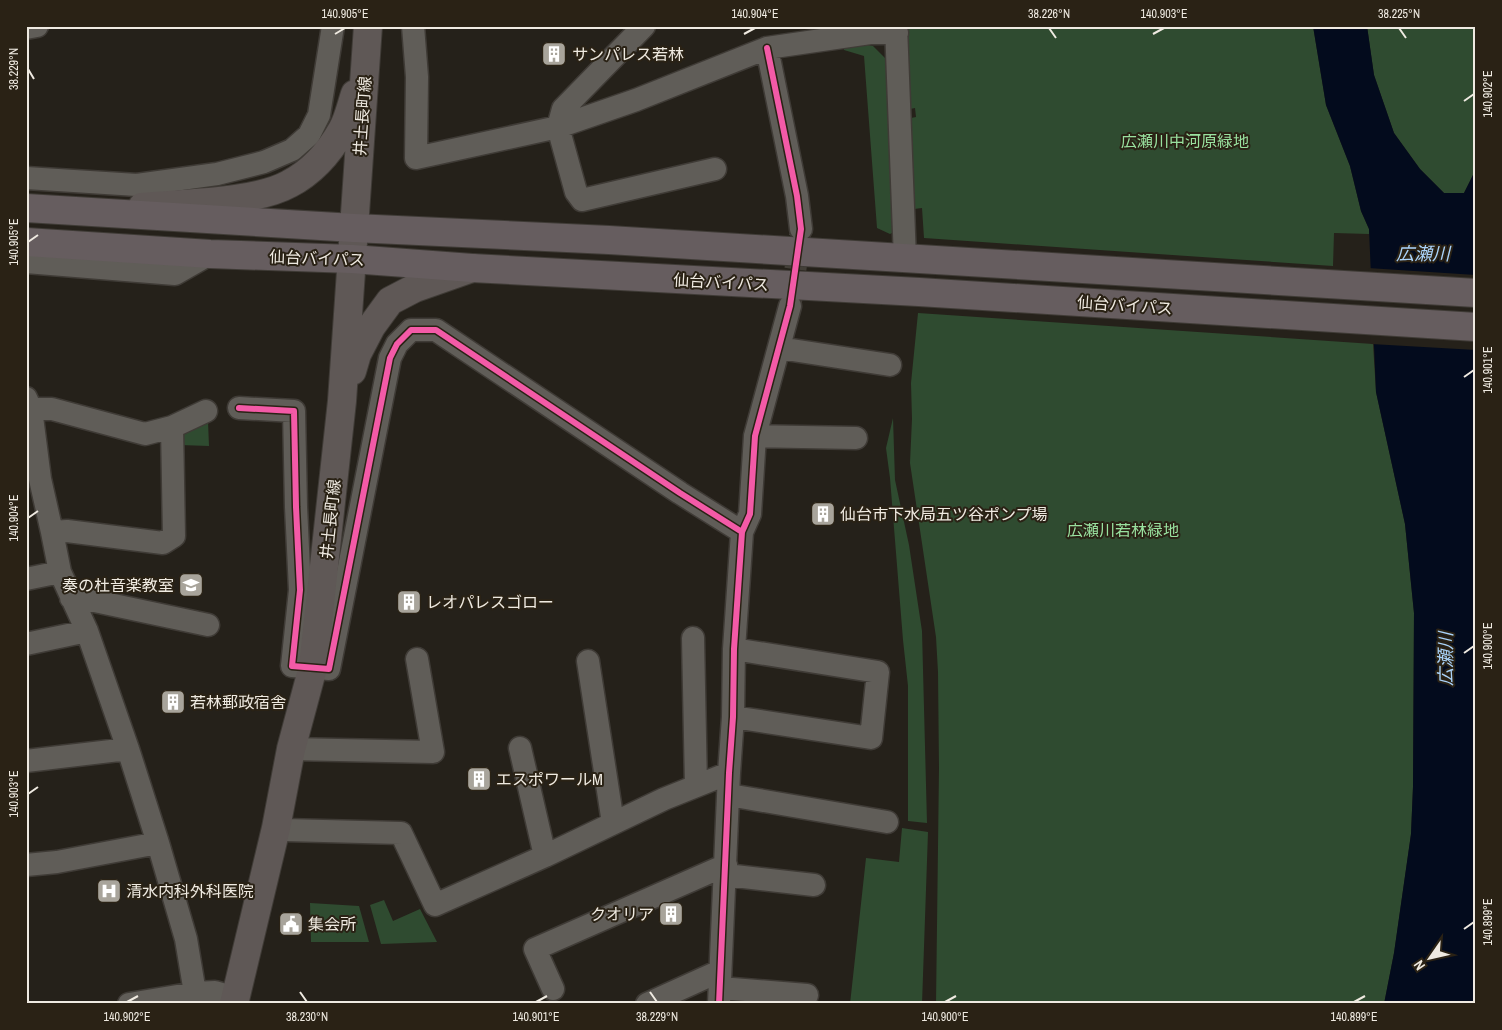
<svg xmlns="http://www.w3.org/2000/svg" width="1502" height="1030" viewBox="0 0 1502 1030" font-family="'Archivo Narrow','Noto Sans JP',sans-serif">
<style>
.green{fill:#2f4b30}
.water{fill:#030b1d}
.pier{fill:#25211a}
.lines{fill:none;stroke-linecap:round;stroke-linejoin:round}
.minor-tunnel{stroke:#433f38;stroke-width:22;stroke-dasharray:22 11;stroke-linecap:butt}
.minor-casing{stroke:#3f3b36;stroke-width:25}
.major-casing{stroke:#3f3b36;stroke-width:30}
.highway-casing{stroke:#3f3b36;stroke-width:30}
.minor{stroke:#605d58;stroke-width:22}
.major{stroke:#5f5856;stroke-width:28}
.highway{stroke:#665d5f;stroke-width:28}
.cycleway-casing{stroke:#2a2215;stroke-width:9}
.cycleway{stroke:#f35aa7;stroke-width:6}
.ticks{fill:none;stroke:#efeae1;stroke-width:2}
.labels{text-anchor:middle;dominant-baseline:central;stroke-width:4;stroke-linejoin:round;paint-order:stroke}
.poi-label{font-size:16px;fill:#efeae1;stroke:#2a2215;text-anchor:start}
.street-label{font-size:16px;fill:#efeae1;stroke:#2a2215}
.park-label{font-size:16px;fill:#99e19f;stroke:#2a2215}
.water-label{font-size:18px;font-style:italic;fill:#aad3fa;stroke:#2a2215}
.neatline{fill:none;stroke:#efeae1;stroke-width:2}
.ticks-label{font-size:12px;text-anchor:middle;fill:#efeae1}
</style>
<rect width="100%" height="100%" fill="#25211a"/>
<path class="green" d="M 907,26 L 1313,26 L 1326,105 L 1350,166 L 1361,211 L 1369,229 L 1369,234 L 1334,233 L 1333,266 L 924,238 L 922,208 L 914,209 L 911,118 L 916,117 L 915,108 L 910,109 L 905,35 Z
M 1367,26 L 1476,26 L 1476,169 L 1464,193 L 1444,193 L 1420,169 L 1394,133 L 1374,75 Z
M 853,42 L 873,46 L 891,64 L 899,229 L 890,234 L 877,228 L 864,56 L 844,50 L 844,43 Z
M 918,313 L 1373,344 L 1376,392 L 1405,524 L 1414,613 L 1413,787 L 1411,834 L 1394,953 L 1384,1004 L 936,1004 L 939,768 L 938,672 L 936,637 L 910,463 L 912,419 L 911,383 Z
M 893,418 L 895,480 L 909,545 L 922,631 L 927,823 L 908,821 L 908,686 L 903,640 L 890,478 L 886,448 Z
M 208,421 L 209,446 L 180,445 L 181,428 Z
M 902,828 L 928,832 L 922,1004 L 850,1004 L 866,858 L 899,862 Z
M 384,900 L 393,921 L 420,909 L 437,942 L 381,944 L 370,905 Z
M 310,903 L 359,906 L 369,942 L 311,942 Z"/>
<path class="water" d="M 1313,26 L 1367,26 L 1374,75 L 1394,133 L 1420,169 L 1444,193 L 1464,193 L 1476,169 L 1475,1004 L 1384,1004 L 1394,953 L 1411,834 L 1413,787 L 1414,613 L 1405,524 L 1376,392 L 1369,229 L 1361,211 L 1350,166 L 1326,105 Z"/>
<path class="pier" d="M 1368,268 L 1476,275 L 1476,350 L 1371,344 Z"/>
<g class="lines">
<path class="minor-tunnel" d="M 791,302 L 800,235"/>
<defs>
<path id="minor" d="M 413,26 L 417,77 L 416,158 L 558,127 L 636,100 L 767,48 L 870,33 L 897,33
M 644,26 L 563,109 L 558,127 L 576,192 L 582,200 L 715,169
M 896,26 L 905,259
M 26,28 L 37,26
M 767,48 L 797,196 L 801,229
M 26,178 L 137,185 L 217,174 L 264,162 L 292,150 L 309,135 L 319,115 L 333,26
M 26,262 L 175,274 L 210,254
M 779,348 L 890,365
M 26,398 L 31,409 L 40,479 L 52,532 L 60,572 L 87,631 L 128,749 L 158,843 L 186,939 L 195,993
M 239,408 L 294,411 L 296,507 L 300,590 L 292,666 L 329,669 L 390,358 L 397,344 L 411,330 L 436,330 L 680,493 L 742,532
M 26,409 L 52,409 L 145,434 L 172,427 L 206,411
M 755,436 L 856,438
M 52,532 L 67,531 L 163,543 L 174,536 L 172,427
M 26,579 L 60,572
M 71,598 L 90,600 L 208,625
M 693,638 L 696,786
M 26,644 L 87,631
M 588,661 L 613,823
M 733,717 L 871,738 L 878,672 L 734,649
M 520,748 L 545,856
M 291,749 L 433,752 L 417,659
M 26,761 L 128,749
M 729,795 L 887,822
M 276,828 L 285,830 L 401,833 L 435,905 L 545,856 L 664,799 L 729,773
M 26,865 L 57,862 L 158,843
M 726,875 L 814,885
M 720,988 L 807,995
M 553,989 L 535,949 L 726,865
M 129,1004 L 195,993 L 215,992 L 236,998
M 647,1004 L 720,971
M 719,1004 L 729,773 L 733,717 L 734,649 L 742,532 L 750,514 L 755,436 L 790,306"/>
<path id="major" d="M 142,207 C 181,203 255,203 289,184 C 312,172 329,153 342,130 C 348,120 351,106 355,94
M 352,371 L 357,354 L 371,327 L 390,301 L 415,288 L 472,268
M 234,1004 L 276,828 L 291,749 L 313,667 L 342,401 L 368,26"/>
<path id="highway" d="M 26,208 L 354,228 L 609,240 L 1476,293
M 26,242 L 210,254 L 352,259 L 472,268 L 919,292 L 1476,327"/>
</defs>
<use href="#minor" class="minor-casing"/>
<use href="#major" class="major-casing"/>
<use href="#highway" class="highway-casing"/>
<use href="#minor" class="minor"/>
<use href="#major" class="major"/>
<use href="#highway" class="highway"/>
<defs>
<path id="cycleway" d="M 239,408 L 294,411 L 296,507 L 300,590 L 292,666 L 329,669 L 390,358 L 397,344 L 411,330 L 436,330 L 680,493 L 742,532
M 719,1004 L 729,773 L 733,717 L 734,649 L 742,532 L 750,514 L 755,436 L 790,306 L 801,229 L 797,196 L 767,48"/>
</defs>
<use href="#cycleway" class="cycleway-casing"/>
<use href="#cycleway" class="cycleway"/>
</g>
<path class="ticks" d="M 1049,28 L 1056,38M 1399,28 L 1406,38M 335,34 L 345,28M 744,34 L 755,28M 1153,34 L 1164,28M 28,69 L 34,79M 1464,101 L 1474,94M 28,242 L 38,235M 1464,377 L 1474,370M 28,518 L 38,511M 1464,653 L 1474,646M 28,794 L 38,787M 1464,929 L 1474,922M 300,992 L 307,1002M 650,992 L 657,1002M 127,1002 L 138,996M 536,1002 L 547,996M 945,1002 L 956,996M 1354,1002 L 1365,996"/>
<defs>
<symbol id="building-square" viewBox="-11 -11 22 22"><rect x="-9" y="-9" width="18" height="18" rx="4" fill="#a8a49b" stroke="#2a2215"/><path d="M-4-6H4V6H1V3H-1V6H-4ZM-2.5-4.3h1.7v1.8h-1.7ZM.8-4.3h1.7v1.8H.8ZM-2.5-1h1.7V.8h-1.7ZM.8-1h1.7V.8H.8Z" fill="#fff"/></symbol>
<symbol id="school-square" viewBox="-11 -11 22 22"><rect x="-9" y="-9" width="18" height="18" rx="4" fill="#a8a49b" stroke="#2a2215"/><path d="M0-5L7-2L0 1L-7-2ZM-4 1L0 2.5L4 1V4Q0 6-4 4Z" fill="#fff"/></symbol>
<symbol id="hospital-square" viewBox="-11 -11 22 22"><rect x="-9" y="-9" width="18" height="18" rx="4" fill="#a8a49b" stroke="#2a2215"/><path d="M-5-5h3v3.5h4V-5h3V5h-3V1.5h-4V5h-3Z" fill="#fff"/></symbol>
<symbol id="civic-square" viewBox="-11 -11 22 22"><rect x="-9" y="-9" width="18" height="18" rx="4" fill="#a8a49b" stroke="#2a2215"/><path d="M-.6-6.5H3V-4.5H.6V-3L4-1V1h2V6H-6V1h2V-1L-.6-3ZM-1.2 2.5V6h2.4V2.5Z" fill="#fff"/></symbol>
</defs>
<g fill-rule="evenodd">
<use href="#building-square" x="540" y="40" width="28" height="28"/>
<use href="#building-square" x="809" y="500" width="28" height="28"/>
<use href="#school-square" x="177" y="571" width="28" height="28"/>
<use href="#building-square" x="395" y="588" width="28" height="28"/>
<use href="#building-square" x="159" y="688" width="28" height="28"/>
<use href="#building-square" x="465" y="765" width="28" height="28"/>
<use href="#hospital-square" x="95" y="877" width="28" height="28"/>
<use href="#building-square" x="657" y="900" width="28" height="28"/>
<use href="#civic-square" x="277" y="910" width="28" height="28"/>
</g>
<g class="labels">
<g class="poi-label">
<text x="572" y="54">サンパレス若林</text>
<text x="840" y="514">仙台市下水局五ツ谷ポンプ場</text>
<text x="174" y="585" text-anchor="end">奏の杜音楽教室</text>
<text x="426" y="602">レオパレスゴロー</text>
<text x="190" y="702">若林郵政宿舎</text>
<text x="496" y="779">エスポワールM</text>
<text x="126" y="891">清水内科外科医院</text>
<text x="654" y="914" text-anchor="end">クオリア</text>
<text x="308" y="924">集会所</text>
</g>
<g class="street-label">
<text transform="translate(362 116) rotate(-86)">井土長町線</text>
<text transform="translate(317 258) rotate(2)">仙台バイパス</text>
<text transform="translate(721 282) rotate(3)">仙台バイパス</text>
<text transform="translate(1125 305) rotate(4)">仙台バイパス</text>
<text transform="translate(330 519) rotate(-84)">井土長町線</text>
</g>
<g class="park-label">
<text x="1185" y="141">広瀬川中河原緑地</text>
<text x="1123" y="530">広瀬川若林緑地</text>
</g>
<g class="water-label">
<text x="1423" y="253">広瀬川</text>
<text transform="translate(1445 659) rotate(-90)">広瀬川</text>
</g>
</g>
<rect width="1502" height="1030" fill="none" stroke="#2a2215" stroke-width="55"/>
<g transform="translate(1430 958) rotate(236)" stroke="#2a2215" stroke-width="4" paint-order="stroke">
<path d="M0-4L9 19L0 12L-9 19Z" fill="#efeae1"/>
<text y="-8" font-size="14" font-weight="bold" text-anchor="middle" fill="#efeae1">N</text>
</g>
<rect x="28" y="28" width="1446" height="974" class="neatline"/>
<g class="ticks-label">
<text x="345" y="18">140.905°E</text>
<text x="755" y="18">140.904°E</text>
<text x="1049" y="18">38.226°N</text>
<text x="1164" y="18">140.903°E</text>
<text x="1399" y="18">38.225°N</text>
<text transform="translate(14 69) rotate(-90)" y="4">38.229°N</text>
<text transform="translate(1488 94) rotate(-90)" y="4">140.902°E</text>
<text transform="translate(14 242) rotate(-90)" y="4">140.905°E</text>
<text transform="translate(1488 370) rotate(-90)" y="4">140.901°E</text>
<text transform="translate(14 518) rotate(-90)" y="4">140.904°E</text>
<text transform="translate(1488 646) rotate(-90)" y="4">140.900°E</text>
<text transform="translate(14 794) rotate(-90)" y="4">140.903°E</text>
<text transform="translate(1488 922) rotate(-90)" y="4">140.899°E</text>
<text x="127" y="1021">140.902°E</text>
<text x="307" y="1021">38.230°N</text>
<text x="536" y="1021">140.901°E</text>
<text x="657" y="1021">38.229°N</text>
<text x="945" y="1021">140.900°E</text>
<text x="1354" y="1021">140.899°E</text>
</g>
</svg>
